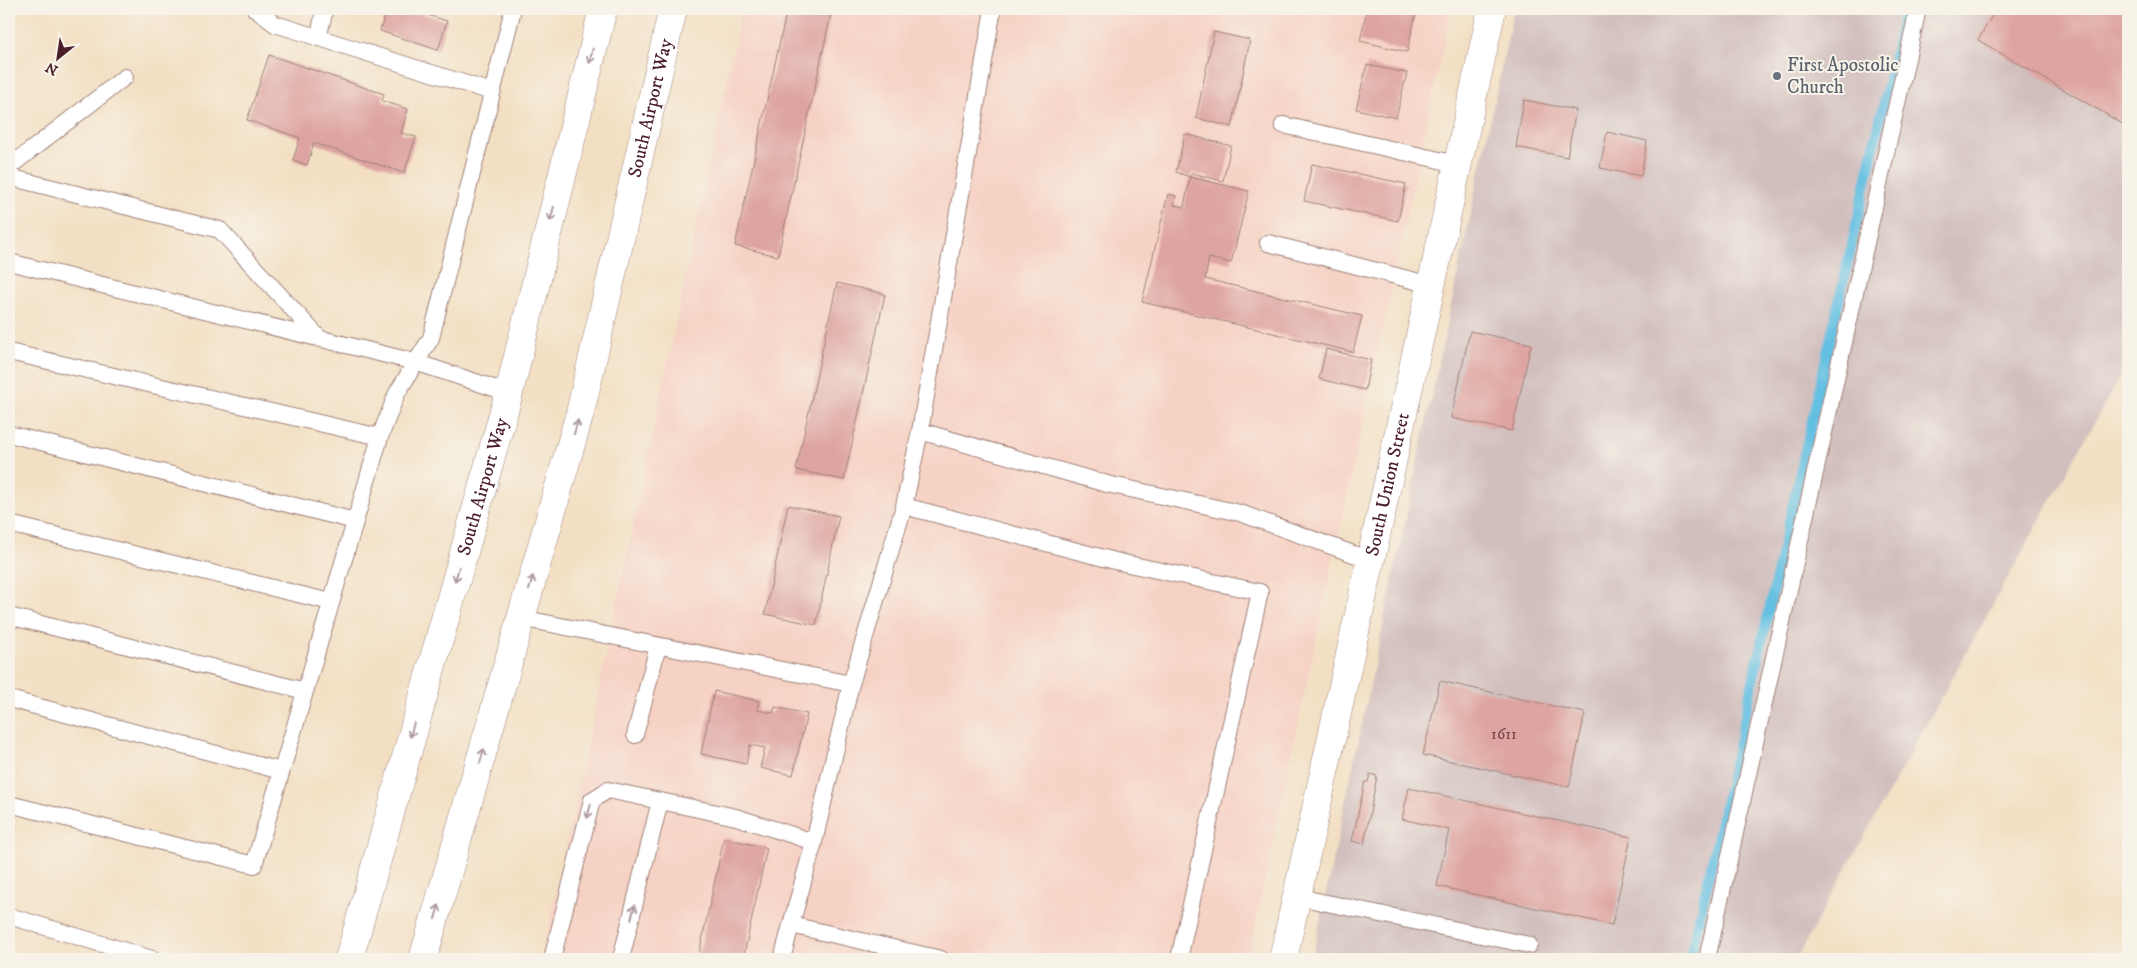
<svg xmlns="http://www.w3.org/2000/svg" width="2137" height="968" viewBox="0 0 2137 968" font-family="'IM FELL DW Pica',serif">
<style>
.built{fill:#f6d2c4}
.industrial{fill:#d1bfbe}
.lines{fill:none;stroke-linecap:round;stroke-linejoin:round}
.stream{stroke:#64c0e2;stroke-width:10}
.building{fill:#dea4a1}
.lane-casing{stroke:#9e8078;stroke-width:18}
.street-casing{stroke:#9e8078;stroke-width:29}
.secondary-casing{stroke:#9e8078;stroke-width:29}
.lane{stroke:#fff;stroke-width:16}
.street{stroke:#fff;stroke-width:28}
.secondary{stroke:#fff;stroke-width:28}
.oneway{stroke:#ae9aa0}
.worship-dot{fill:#6b7280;stroke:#f7f3e8;stroke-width:2}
.labels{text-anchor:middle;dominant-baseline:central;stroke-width:4;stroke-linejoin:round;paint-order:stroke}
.number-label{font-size:16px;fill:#6f4048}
.worship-label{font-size:19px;fill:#5b616d;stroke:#f7f3e8;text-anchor:start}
.street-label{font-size:19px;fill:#4a1f2b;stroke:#f7f3e8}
</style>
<rect width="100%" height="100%" fill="#f7f3e8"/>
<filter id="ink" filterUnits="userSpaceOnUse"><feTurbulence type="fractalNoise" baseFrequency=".02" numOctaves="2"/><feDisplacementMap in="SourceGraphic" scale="10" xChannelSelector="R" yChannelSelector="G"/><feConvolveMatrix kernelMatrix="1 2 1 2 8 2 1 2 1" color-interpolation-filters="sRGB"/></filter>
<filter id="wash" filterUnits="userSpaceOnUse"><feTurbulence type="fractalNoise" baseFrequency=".0096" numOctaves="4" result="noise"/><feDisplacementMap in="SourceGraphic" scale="20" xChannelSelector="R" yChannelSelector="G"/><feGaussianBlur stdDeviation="1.12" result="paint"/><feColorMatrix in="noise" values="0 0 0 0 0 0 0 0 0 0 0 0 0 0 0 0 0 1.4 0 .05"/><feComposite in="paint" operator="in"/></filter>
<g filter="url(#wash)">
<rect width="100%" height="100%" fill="#f3e0c4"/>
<path class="built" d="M 742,9 L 1451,9 L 1248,959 L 542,959 Z"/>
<path class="industrial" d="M 1514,9 L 2128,9 L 2128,362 L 1796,959 L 1312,959 Z"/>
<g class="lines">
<path class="stream" d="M 1690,959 L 1905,9"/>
</g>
<g id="blocks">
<path class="building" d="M 387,9 L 408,9 L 447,21 L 438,50 L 380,31 Z
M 787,9 L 832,9 L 778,256 L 735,246 Z
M 1367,9 L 1417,9 L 1407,52 L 1360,41 Z
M 1996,9 L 2128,9 L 2128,127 L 1978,40 Z
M 1214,32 L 1250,40 L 1232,127 L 1196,118 Z
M 269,55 L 384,94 L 382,101 L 408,109 L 401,133 L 416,137 L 404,173 L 314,143 L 307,165 L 293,160 L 300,138 L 247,120 Z
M 1367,65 L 1407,73 L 1396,118 L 1356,109 Z
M 1524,100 L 1576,110 L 1567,157 L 1516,147 Z
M 1607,132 L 1647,141 L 1641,176 L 1600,168 Z
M 1185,134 L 1231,146 L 1223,181 L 1192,173 L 1190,177 L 1249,191 L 1231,263 L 1209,258 L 1205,279 L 1362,316 L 1353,352 L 1142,302 L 1168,194 L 1176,196 L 1174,205 L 1184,207 L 1190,177 L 1176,172 Z
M 1312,164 L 1406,184 L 1398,221 L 1304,201 Z
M 837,283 L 885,294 L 844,480 L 796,470 Z
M 1470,331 L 1531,344 L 1512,431 L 1451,418 Z
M 1326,349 L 1371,360 L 1365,390 L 1319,379 Z
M 788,505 L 839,516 L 816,625 L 765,614 Z
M 1440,681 L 1585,713 L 1569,787 L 1423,755 Z
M 714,691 L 759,701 L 757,710 L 773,713 L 775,707 L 807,714 L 793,775 L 760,768 L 765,748 L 750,745 L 746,764 L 701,754 Z
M 1370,774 L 1377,776 L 1364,844 L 1352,841 L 1365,782 L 1368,782 Z
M 1409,788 L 1631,837 L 1612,925 L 1437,886 L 1449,830 L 1402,819 Z
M 724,838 L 767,848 L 743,959 L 698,959 Z"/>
</g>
</g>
<g filter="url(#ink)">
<use href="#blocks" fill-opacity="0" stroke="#9e8078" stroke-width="1"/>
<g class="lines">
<defs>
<path id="lane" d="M 255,9 L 275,24 L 492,92
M 993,9 L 920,431 L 1107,484 L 1240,513 L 1370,560
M 318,38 L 325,9
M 1283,125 L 1457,164
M 9,167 L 125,77
M 9,177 L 220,230 L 320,339
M 1268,243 L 1431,285
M 9,262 L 415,362 L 509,393
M 9,352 L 380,437
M 9,434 L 355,521
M 904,506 L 1119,562 L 1260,592 L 1179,959
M 9,524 L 331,602
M 9,616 L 305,691
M 521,618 L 851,684 L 904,506 L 920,431
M 851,684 L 814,842 L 791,925 L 941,959
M 9,699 L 281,771
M 635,735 L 658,646
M 9,804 L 254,865 L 380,437 L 397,393 L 431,338 L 513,9
M 1298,897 L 1529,945
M 9,916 L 152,959
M 552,959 L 592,800 L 608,790 L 736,817 L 814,842
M 621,959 L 660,801
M 782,959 L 791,925
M 1707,959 L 1918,9"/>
<g id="street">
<path id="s1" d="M 1283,959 L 1492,9"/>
</g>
<g id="secondary">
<path id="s2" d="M 349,959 L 509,393 L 603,9"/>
<path id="s3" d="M 423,959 L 580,413 L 673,9"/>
</g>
</defs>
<use href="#lane" class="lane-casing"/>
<use href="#street" class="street-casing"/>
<use href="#secondary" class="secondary-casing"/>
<use href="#lane" class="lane"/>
<use href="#street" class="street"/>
<use href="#secondary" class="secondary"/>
</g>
<defs><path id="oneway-shaft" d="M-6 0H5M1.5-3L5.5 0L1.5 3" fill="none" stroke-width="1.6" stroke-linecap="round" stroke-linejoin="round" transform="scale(1.25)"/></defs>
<g class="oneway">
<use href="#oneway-shaft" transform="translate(591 56) rotate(104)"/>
<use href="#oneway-shaft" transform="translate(552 214) rotate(104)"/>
<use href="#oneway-shaft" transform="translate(576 427) rotate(-74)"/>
<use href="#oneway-shaft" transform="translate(457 574) rotate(106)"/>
<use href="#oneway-shaft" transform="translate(531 583) rotate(-74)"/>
<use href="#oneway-shaft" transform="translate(412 730) rotate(105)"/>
<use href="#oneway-shaft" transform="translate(482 756) rotate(-74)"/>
<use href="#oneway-shaft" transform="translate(589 811) rotate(104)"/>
<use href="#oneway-shaft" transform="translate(437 912) rotate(-74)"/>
<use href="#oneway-shaft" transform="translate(633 912) rotate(-76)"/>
</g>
</g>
<circle class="worship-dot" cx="1777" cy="76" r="5"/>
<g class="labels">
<g class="number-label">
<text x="1504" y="734">1611</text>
</g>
<g class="worship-label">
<text x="1787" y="65">First Apostolic<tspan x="1787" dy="22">Church</tspan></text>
</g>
<g class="street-label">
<text stroke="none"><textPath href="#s3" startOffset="881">South Airport Way</textPath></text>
<text stroke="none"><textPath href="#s1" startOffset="486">South Union Street</textPath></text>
<text stroke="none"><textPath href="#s2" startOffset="491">South Airport Way</textPath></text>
</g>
</g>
<rect width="2137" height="968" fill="none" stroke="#f7f3e8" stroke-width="30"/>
<g transform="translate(58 58) rotate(210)" stroke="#f7f3e8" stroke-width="4" paint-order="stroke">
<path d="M0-4L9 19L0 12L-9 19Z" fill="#4a1f2b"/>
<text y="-8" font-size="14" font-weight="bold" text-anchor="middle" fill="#4a1f2b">N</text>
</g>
</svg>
